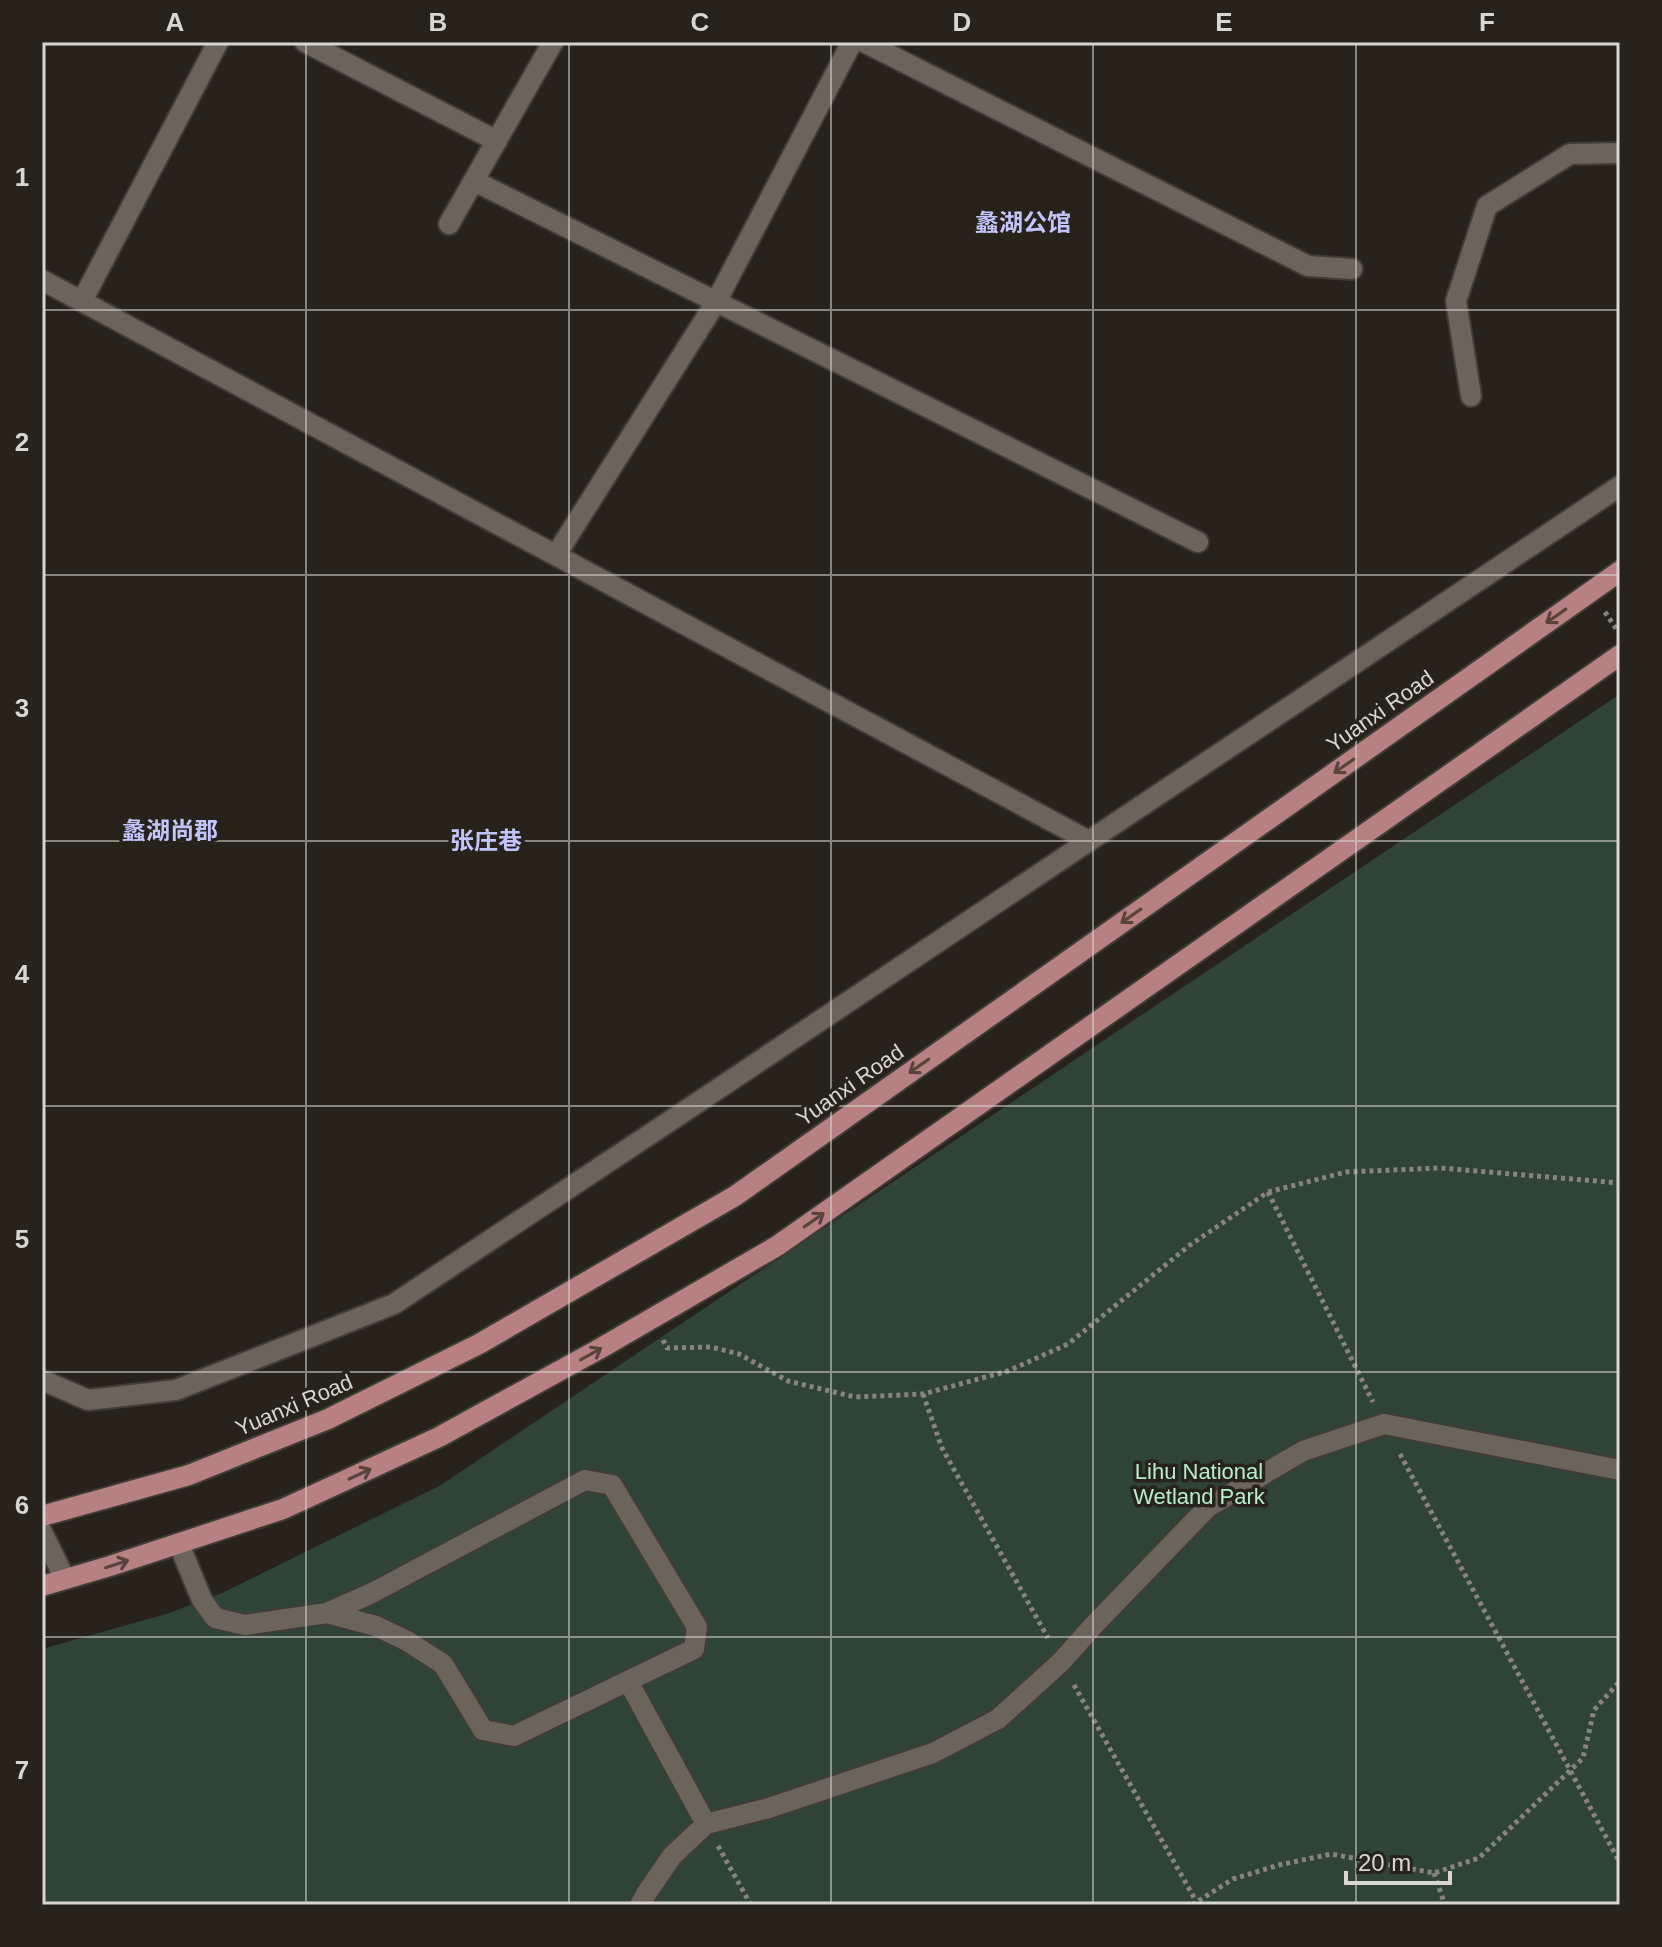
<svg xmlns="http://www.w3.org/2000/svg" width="1662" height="1947" viewBox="0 0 1662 1947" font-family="Arial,'Noto Sans SC',sans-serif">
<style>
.green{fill:#2f4437}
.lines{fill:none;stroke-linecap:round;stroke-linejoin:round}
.minor-casing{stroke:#403c36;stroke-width:24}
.major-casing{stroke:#403c36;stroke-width:24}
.path{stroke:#87837d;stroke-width:5;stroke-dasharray:4 4;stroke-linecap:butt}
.minor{stroke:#6b645b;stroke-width:20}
.major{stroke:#b78183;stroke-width:20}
.oneway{stroke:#59433f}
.grid{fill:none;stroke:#d9d6d1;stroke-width:2;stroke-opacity:0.55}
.labels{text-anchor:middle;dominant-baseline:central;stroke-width:7;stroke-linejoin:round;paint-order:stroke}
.street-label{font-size:22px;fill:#d9d6d1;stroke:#27221a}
.park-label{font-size:22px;fill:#b5eecc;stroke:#27221a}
.neighbourhood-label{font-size:24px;font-weight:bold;fill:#c3c4fd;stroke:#27221a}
.neatline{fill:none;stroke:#d9d6d1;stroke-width:3}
.grid-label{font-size:26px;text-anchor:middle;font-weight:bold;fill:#d9d6d1}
</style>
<rect width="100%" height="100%" fill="#27221a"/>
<path class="green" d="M 1620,694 L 1620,1905 L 42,1905 L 42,1649 L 166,1614 L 222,1593 L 441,1485 Z"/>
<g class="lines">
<defs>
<path id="minor" d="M 305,42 L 497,141
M 864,42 L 1308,266 L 1352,269
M 474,181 L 1198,542
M 449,224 L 553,42
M 42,280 L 1089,841
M 82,301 L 218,42
M 1471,396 L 1456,301 L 1487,206 L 1570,154 L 1620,153
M 556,555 L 716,302 L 852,42
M 42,1380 L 88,1400 L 176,1390 L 394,1304 L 667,1123 L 1620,486
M 42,1532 L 65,1579
M 179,1544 L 202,1600 L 215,1618 L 245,1625 L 327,1613 L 376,1626 L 407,1641 L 443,1664 L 483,1730 L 514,1736 L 694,1649 L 697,1627 L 612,1485 L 585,1480 L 372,1593 L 327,1613
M 628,1681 L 706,1824
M 640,1905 L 646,1894 L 672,1856 L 706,1824 L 769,1808 L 933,1753 L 998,1719 L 1061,1662 L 1093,1626 L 1208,1507 L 1303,1451 L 1384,1424 L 1620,1470"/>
<path id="major" d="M 42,1516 L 189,1475 L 328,1419 L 479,1344 L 735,1196 L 1620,571
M 42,1586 L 110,1566 L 283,1509 L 439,1437 L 601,1348 L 777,1246 L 1620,655"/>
</defs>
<use href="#minor" class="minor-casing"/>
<use href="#major" class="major-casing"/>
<path class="path" d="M 1605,612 L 1617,630
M 1268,1192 L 1373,1402
M 663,1340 L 667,1348 L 711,1347 L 739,1354 L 788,1381 L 855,1397 L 923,1394 L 1008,1371 L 1068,1344 L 1190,1245 L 1268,1192 L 1346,1172 L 1440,1168 L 1620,1183
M 923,1394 L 942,1448 L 1048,1638
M 1400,1454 L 1620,1863
M 1074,1685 L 1196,1901
M 718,1846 L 751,1905
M 1434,1873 L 1445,1905
M 1192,1905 L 1233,1879 L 1279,1865 L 1331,1854 L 1434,1873 L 1479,1858 L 1583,1758 L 1594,1710 L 1620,1681"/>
<use href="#minor" class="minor"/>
<use href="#major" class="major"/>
</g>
<defs><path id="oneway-shaft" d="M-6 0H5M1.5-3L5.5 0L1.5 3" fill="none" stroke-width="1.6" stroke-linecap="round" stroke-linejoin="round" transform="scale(2)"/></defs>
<g class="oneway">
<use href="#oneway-shaft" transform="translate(1556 616) rotate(145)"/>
<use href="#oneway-shaft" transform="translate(1344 766) rotate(145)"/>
<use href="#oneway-shaft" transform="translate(1131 916) rotate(145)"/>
<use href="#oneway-shaft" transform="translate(919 1066) rotate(145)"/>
<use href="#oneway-shaft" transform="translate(814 1220) rotate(-35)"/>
<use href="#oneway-shaft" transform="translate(591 1354) rotate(-29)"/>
<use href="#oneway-shaft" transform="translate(360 1474) rotate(-25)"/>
<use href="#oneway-shaft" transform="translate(117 1564) rotate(-18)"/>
</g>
<path class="grid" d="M 306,42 L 306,1905M 569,42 L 569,1905M 831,42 L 831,1905M 1093,42 L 1093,1905M 1356,42 L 1356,1905M 42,310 L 1620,310M 42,575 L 1620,575M 42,841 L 1620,841M 42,1106 L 1620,1106M 42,1372 L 1620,1372M 42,1637 L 1620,1637"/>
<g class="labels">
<g class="street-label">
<text transform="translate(1380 711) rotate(-35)">Yuanxi Road</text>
<text transform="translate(850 1085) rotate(-35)">Yuanxi Road</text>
<text transform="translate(294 1405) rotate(-23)">Yuanxi Road</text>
</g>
<g class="park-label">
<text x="1199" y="1471">Lihu National<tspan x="1199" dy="25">Wetland Park</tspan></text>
</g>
<g class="neighbourhood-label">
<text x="1023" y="222">蠡湖公馆</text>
<text x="170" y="830">蠡湖尚郡</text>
<text x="486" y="840">张庄巷</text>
</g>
</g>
<rect width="1662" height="1947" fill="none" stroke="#27221a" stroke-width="88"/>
<path d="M1346 1871v12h104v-12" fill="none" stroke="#d9d6d1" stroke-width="4"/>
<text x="1358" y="1871" font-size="24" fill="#d9d6d1" stroke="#27221a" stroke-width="6" paint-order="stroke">20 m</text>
<rect x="44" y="44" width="1574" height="1859" class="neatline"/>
<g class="grid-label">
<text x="175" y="31">A</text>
<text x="438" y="31">B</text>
<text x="700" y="31">C</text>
<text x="962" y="31">D</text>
<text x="1224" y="31">E</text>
<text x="1487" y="31">F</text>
<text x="22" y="186">1</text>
<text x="22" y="451">2</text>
<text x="22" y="717">3</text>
<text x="22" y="983">4</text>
<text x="22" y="1248">5</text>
<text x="22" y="1514">6</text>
<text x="22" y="1779">7</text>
</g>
</svg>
